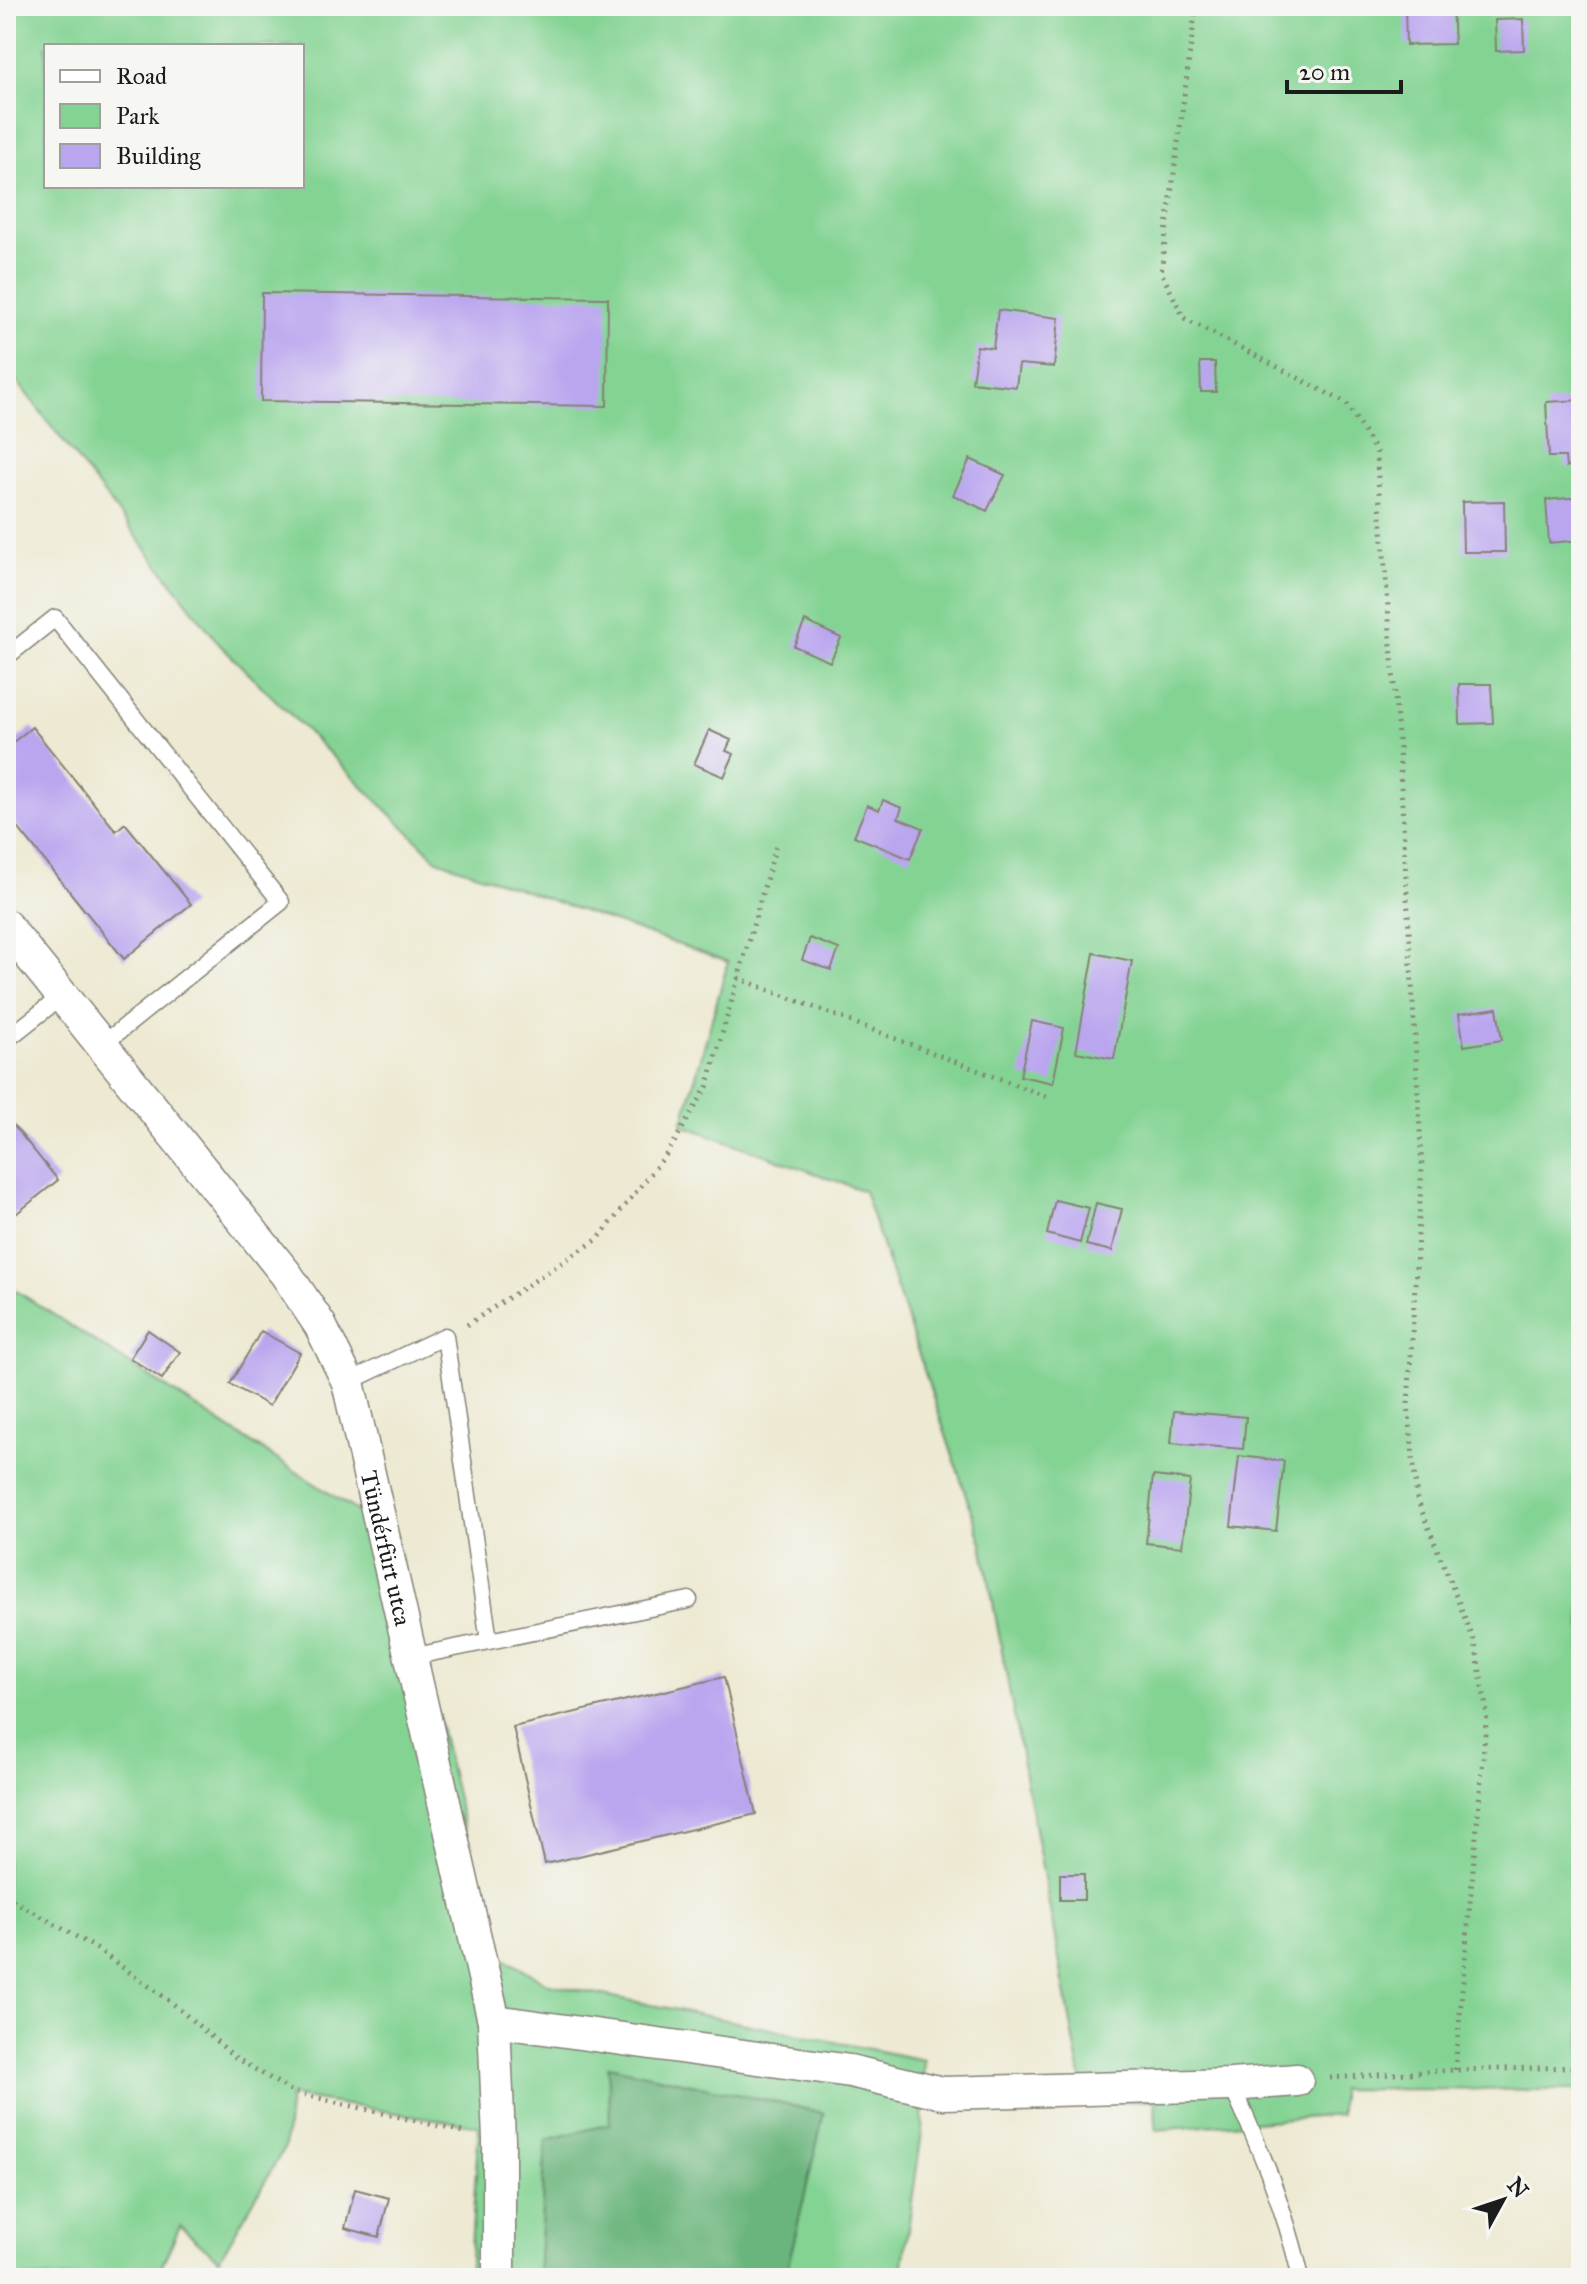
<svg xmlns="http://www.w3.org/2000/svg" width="1587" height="2284" viewBox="0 0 1587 2284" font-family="'IM FELL Great Primer',serif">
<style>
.green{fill:#83d393;stroke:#507858;stroke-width:2;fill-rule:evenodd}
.forest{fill:#6ab57d;stroke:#43684c;stroke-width:2}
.building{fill:#baa5ef}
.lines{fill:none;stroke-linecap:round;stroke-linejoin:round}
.service-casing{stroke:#848277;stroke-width:19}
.minor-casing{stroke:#848277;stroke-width:35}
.path{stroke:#848277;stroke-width:5;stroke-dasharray:2 6;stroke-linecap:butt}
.service{stroke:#fff;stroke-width:16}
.minor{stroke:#fff;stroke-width:32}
.labels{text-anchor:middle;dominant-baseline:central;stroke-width:6;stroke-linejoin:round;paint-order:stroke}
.street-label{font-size:24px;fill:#1c1c1c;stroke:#f6f6f2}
</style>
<rect width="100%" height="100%" fill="#f6f6f2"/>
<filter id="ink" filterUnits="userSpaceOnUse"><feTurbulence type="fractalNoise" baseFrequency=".0125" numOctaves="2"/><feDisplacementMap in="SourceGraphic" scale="16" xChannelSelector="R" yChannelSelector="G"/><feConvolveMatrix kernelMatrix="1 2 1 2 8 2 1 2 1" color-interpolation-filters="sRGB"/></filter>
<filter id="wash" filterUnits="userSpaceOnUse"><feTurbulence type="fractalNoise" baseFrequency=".006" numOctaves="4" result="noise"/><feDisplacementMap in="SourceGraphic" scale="32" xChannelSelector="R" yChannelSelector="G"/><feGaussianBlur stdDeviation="1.8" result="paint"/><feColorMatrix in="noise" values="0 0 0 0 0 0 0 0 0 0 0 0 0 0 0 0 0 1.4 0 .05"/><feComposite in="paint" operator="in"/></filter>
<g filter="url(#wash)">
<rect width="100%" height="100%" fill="#ede9d2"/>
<path class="green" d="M 6,6 L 1581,6 L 1581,2090 L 1340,2089 L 1340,2115 L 1156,2130 L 1155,2100 L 1086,2105 L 982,1543 L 864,1191 L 682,1125 L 728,962 L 437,860 L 220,645 L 6,367 ZM 46,46 L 302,46 L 302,186 L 46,186 Z
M 6,1284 L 394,1535 L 494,1953 L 549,1984 L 924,2060 L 922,2132 L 901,2278 L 785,2278 L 824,2113 L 609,2066 L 610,2124 L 546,2140 L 538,2278 L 469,2278 L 479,2126 L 290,2096 L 285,2147 L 219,2260 L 180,2226 L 156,2278 L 6,2278 Z"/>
<path class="forest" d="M 608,2066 L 824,2113 L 785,2278 L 538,2278 L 546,2140 L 610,2124 Z"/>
<g id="blocks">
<path class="building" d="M 1405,6 L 1452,6 L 1454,44 L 1406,45 Z
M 1523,19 L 1524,50 L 1496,51 L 1495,20 Z
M 262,293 L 608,298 L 607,406 L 261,401 Z
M 998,310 L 1059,318 L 1054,367 L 1019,364 L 1016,387 L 972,382 L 977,346 L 993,348 Z
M 1200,362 L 1215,362 L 1216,392 L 1201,392 Z
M 1581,400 L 1581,466 L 1566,467 L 1565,457 L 1549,457 L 1546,402 Z
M 970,459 L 1005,475 L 987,511 L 953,495 Z
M 1581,497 L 1581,540 L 1549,543 L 1546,500 Z
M 1504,501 L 1505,552 L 1463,552 L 1462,502 Z
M 805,621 L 841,638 L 830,662 L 794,646 Z
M 1459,684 L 1491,684 L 1493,723 L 1460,724 Z
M 32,727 L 116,831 L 125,823 L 191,904 L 124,959 L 6,813 L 6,748 Z
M 709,730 L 731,740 L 726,751 L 734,754 L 724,777 L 694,764 Z
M 883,800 L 902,808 L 898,818 L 923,828 L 910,859 L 854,836 L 867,805 L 879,810 Z
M 810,938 L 839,949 L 831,970 L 802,960 Z
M 1094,953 L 1132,961 L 1114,1059 L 1076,1052 Z
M 1497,1008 L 1502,1040 L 1464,1046 L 1459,1014 Z
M 1032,1021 L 1064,1028 L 1053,1083 L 1020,1076 Z
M 6,1116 L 58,1180 L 6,1222 Z
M 1055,1200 L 1089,1208 L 1080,1243 L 1047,1234 Z
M 1096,1203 L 1122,1209 L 1112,1251 L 1086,1245 Z
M 148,1330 L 180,1352 L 162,1379 L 130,1358 Z
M 261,1331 L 300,1353 L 269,1406 L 230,1384 Z
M 1174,1411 L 1246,1417 L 1243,1449 L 1171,1443 Z
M 1239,1456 L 1284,1461 L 1276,1531 L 1231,1526 Z
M 1153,1476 L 1190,1480 L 1182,1547 L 1146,1543 Z
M 724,1677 L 756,1814 L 545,1864 L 513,1727 Z
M 1060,1874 L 1084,1874 L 1084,1900 L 1060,1900 Z
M 355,2189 L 389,2198 L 379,2237 L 345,2228 Z"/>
</g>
</g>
<g filter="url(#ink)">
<use href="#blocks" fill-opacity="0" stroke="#848277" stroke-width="2"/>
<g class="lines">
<defs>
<path id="service" d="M 6,657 L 55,618 L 281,902 L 102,1045
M 6,1040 L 62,996
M 348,1382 L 445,1336 L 489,1641
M 411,1657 L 689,1600
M 1231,2085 C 1260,2146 1286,2212 1301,2278"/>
<g id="minor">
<path id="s1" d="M 6,926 L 286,1274 L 320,1325 L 348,1382 L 494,2021 L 499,2140 L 499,2278"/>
<path d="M 494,2021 L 850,2071 L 943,2093 L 1231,2085 L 1297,2080"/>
</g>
</defs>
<use href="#service" class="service-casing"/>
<use href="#minor" class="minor-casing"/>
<path class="path" d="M 1196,6 L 1161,272 L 1184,318 L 1346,403 L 1376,452 L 1399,749 L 1422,1167 L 1408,1404 L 1417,1499 L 1475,1643 L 1487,1713 L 1455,2070
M 738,978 L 1047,1097
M 467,1325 L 598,1239 L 669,1151 L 707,1087 L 777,842
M 6,1896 L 94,1947 L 171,2002 L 236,2058 L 293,2092 L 463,2132
M 1330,2078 L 1455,2070 L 1581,2067"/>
<use href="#service" class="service"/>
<use href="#minor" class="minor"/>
</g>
</g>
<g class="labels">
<g class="street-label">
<text stroke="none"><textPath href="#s1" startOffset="742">Tündérfürt utca</textPath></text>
</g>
</g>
<rect width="1587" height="2284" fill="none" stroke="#f6f6f2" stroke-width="32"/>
<rect x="44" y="44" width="260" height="144" fill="#f6f6f2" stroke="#9f9f9c" stroke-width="2"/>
<rect x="60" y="70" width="40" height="12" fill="#ffffff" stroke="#9f9f9c" stroke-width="2"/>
<text x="116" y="84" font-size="24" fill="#1c1c1c">Road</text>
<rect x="60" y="104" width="40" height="24" fill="#83d393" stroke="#9f9f9c" stroke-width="2"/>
<text x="116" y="124" font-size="24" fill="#1c1c1c">Park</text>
<rect x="60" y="144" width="40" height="24" fill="#baa5ef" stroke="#9f9f9c" stroke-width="2"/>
<text x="116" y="164" font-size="24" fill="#1c1c1c">Building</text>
<g transform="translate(1503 2200) rotate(50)" stroke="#f6f6f2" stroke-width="6" paint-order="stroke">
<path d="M0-6L14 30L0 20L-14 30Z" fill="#1c1c1c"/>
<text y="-12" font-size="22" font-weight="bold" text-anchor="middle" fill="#1c1c1c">N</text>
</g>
<path d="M1287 80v12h114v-12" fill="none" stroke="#1c1c1c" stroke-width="4"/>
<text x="1299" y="80" font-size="24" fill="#1c1c1c" stroke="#f6f6f2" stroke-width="6" paint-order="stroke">20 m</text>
</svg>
